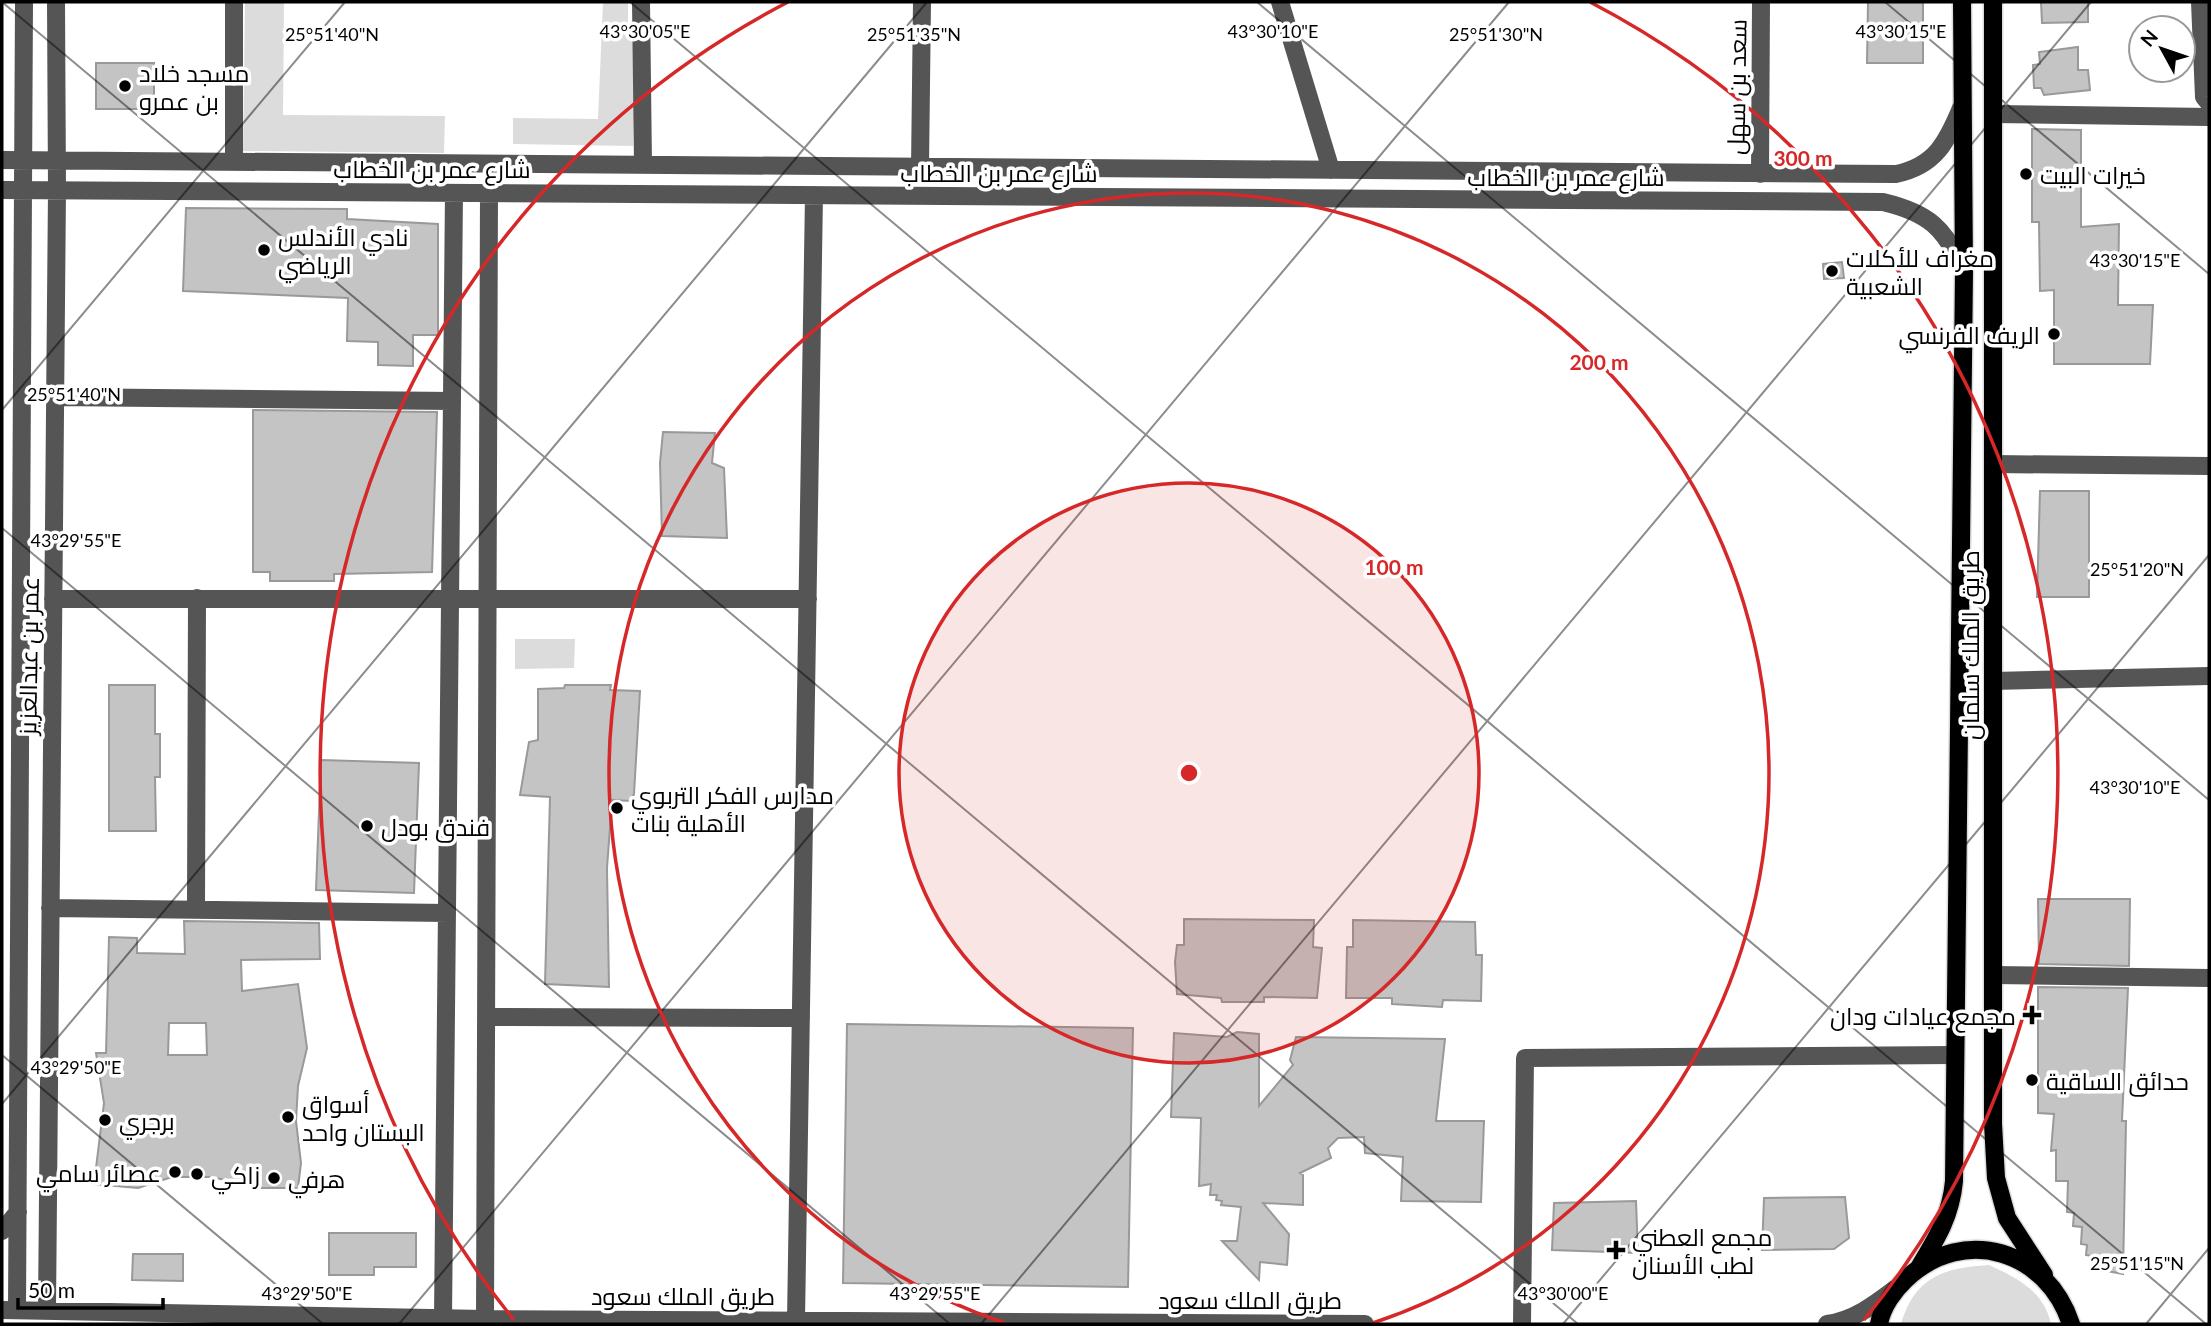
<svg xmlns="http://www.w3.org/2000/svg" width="2211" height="1326" viewBox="0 0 2211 1326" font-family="Lato,Cairo,sans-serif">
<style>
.green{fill:#dcdcdc}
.building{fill:#c4c4c4;stroke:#999;stroke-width:2;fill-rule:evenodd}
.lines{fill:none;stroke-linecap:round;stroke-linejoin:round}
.major-casing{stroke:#dbdbdb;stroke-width:21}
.minor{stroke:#555;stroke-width:18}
.major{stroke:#000;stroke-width:18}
.ticks{fill:none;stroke:#000;stroke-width:2;stroke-opacity:0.45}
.ring{fill:none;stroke:#d62828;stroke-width:3.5}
.poi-dot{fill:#000;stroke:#fff;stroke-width:2.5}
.labels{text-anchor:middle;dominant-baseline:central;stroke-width:7;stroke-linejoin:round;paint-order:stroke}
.poi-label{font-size:24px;fill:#000;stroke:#fff;text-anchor:start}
.street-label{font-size:24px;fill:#000;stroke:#fff}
.ticks-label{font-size:18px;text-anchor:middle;fill:#000;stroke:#fff;stroke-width:7;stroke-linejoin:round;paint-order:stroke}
.centre{fill:#d62828;stroke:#fff;stroke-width:3.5}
.ring-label{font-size:21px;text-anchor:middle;font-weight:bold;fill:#d62828;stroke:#fff;stroke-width:7;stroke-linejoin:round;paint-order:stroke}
</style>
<rect width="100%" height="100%" fill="#fff"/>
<path class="green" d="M 245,2 L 284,2 L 283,115 L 445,116 L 444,153 L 243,151 Z
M 603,2 L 628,2 L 628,24 L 636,28 L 633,146 L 513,144 L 513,118 L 598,119 Z
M 515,639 L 575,639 L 574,668 L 515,669 Z
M 1989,1265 C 2017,1278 2044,1291 2051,1324 L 1901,1324 C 1915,1277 1943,1268 1989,1265 Z"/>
<path class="building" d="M 1868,2 L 1923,2 L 1923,63 L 1867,63 Z
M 2041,2 L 2088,2 L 2088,22 L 2042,23 Z
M 2078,47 L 2078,70 L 2088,70 L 2090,90 L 2044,95 L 2041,88 L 2034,88 L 2033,65 L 2040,64 L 2039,52 Z
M 96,63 L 154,63 L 154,109 L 96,109 Z
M 2032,129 L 2081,130 L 2081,227 L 2119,224 L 2118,305 L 2153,305 L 2150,364 L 2054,364 L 2054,290 L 2040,291 L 2039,222 L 2032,222 Z
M 186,208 L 347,209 L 347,219 L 438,224 L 438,335 L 413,335 L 413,366 L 378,365 L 378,342 L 347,341 L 348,298 L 183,291 Z
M 1842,262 L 1844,278 L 1824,279 L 1823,264 Z
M 253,410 L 437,412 L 432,572 L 334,574 L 334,581 L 270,581 L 270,572 L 253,572 Z
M 663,432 L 715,433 L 712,463 L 724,468 L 727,538 L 662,536 L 660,463 Z
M 2040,491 L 2089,491 L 2089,597 L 2037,597 Z
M 109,685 L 155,685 L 155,734 L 160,734 L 160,777 L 155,777 L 156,831 L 109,831 Z
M 565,685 L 611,685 L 610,690 L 640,691 L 634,794 L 631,801 L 612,800 L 607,868 L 609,987 L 545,984 L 550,797 L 520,795 L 529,742 L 538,740 L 538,689 L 564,688 Z
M 321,760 L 419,763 L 414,893 L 316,890 Z
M 2038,899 L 2130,899 L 2129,966 L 2039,964 Z
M 1184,919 L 1314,920 L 1313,947 L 1322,948 L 1317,998 L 1264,997 L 1264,1002 L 1222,1002 L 1221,998 L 1177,994 L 1175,962 L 1177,945 L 1184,945 Z
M 1353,920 L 1475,922 L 1476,955 L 1482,955 L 1481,1001 L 1443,1000 L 1442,1007 L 1392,1004 L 1392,998 L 1346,998 L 1347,947 L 1353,947 Z
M 184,921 L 319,923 L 320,959 L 241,960 L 242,991 L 298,984 L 307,1048 L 298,1086 L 296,1121 L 301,1163 L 298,1188 L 259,1188 L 212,1177 L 172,1177 L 138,1188 L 94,1184 L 104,1103 L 96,1053 L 106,1053 L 109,937 L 137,938 L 137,953 L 185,954 ZM 169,1023 L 206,1023 L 207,1055 L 168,1055 Z
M 2038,987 L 2128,988 L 2122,1121 L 2126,1121 L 2123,1274 L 2096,1269 L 2096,1257 L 2086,1255 L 2087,1245 L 2081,1244 L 2082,1227 L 2073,1226 L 2074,1213 L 2067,1212 L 2068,1181 L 2056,1181 L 2056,1150 L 2051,1151 L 2054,1114 L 2038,1113 Z
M 847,1024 L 1133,1028 L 1128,1287 L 843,1283 Z
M 1237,1032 L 1259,1034 L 1259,1106 L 1293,1065 L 1290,1060 L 1296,1037 L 1445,1039 L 1436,1121 L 1484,1121 L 1481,1202 L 1401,1201 L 1403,1157 L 1365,1153 L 1364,1137 L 1338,1138 L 1328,1148 L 1331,1158 L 1300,1173 L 1303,1175 L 1303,1205 L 1263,1203 L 1289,1234 L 1287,1265 L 1260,1262 L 1259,1280 L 1222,1241 L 1237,1241 L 1241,1207 L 1221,1205 L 1222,1201 L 1216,1200 L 1217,1195 L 1210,1195 L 1211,1184 L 1199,1186 L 1201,1118 L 1171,1117 L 1174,1033 L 1227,1037 Z
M 1845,1197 L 1849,1238 L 1834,1249 L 1762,1250 L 1764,1198 Z
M 1636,1201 L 1638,1253 L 1552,1250 L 1554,1203 Z
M 329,1233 L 416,1233 L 416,1267 L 374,1267 L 374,1275 L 329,1275 Z
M 133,1254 L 183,1254 L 183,1281 L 132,1280 Z"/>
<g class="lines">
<defs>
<path id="major" d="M 1993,2 L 1993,1124 L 1996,1178 L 2007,1218 L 2044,1275
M 1920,1266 C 1937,1238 1951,1215 1954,1181 L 1964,271 L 1962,2
M 1879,1324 C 1882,1307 1894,1290 1906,1279 C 1965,1224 2047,1251 2071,1324"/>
</defs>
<use href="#major" class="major-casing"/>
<path class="minor" d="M 234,2 L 234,162
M 641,2 L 643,165
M 1280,2 L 1331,170
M 2200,2 L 2204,97 L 2209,103
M 1993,114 L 2209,117
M 2,160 L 1896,174 C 1935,166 1947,142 1961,108
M 920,167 L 922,2
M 1760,174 L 1761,2
M 2,190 L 1883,202 C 1929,213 1945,228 1964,271
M 55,397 L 452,401
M 1993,464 L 2209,466
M 53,599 L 808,599
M 1993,681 L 2209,676
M 50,908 L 447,913
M 196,910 L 197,598
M 1993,975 L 2209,978
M 486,1017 L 801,1018
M 2,1231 L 18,1212
M 2,1310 L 485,1319 L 1365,1324
M 17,1310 L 24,2
M 47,1310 L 57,190 L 56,2
M 796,1320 L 814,195
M 446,1324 L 443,1318 L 454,193
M 482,1324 L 485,1319 L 489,193
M 1522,1324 L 1525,1058 L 1955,1055
M 1827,1324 C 1854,1320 1874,1305 1895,1289"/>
<use href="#major" class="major"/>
</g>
<path class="ticks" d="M 2,2 L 1578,1324M 630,2 L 2206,1324M 1257,2 L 2209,800M 1885,2 L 2209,274M 2,410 L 345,2M 2,528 L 950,1324M 2,1055 L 323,1324M 2,1104 L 927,2M 399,1324 L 1509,2M 981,1324 L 2091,2M 1563,1324 L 2209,555M 2146,1324 L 2209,1248"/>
<circle cx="1189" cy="773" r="290" fill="#d62828" fill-opacity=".12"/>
<g class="ring">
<circle cx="1189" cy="773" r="290"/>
<path d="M1005 1323A580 580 0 1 1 1373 1323"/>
<path d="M514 1320A869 869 0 0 1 788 2M1590 2A869 869 0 0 1 1864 1320"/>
</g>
<g class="poi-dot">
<circle cx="125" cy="86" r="7"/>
<circle cx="2026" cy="174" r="7"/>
<circle cx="264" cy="250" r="7"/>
<circle cx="1832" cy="271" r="7"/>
<circle cx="2054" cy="334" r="7"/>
<circle cx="617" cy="808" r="7"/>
<circle cx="367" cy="826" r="7"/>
<path d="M2028.5 1004.5h7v7h7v7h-7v7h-7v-7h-7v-7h7z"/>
<circle cx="2032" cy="1080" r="7"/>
<circle cx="288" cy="1117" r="7"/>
<circle cx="105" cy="1120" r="7"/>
<circle cx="175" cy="1172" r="7"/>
<circle cx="197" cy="1174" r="7"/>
<circle cx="274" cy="1178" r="7"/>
<path d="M1612.5 1239.5h7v7h7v7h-7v7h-7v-7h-7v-7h7z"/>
</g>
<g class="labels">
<g class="poi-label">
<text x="139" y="72">مسجد خلاد<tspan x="139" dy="28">بن عمرو</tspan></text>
<text x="2040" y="174">خيرات البيت</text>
<text x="278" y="236">نادي الأندلس<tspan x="278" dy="28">الرياضي</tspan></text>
<text x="1846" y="257">مغراف للأكلات<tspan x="1846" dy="28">الشعبية</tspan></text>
<text x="2040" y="334" text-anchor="end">الريف الفرنسي</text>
<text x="631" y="794">مدارس الفكر التربوي<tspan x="631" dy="28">الأهلية بنات</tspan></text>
<text x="381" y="826">فندق بودل</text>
<text x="2016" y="1015" text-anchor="end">مجمع عيادات ودان</text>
<text x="2046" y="1080">حدائق الساقية</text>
<text x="302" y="1103">أسواق<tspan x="302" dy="28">البستان واحد</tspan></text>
<text x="119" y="1120">برجري</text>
<text x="161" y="1172" text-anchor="end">عصائر سامي</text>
<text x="211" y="1174">زاكي</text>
<text x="288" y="1178">هرفي</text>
<text x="1632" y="1236">مجمع العطني<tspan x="1632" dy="28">لطب الأسنان</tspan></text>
</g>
<g class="street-label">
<text transform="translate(1736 87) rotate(-89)">سعد بن سهل</text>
<text x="432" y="168">شارع عمر بن الخطاب</text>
<text x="999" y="172">شارع عمر بن الخطاب</text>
<text x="1566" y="176">شارع عمر بن الخطاب</text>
<text transform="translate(1969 645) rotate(-90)">طريق الملك سلمان</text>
<text transform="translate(28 656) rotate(-89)">عمر بن عبدالعزيز</text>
<text x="683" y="1295">طريق الملك سعود</text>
<text x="1250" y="1299">طريق الملك سعود</text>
</g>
</g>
<g class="ticks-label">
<text x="645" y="38">43°30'05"E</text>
<text x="1273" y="38">43°30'10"E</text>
<text x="1901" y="38">43°30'15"E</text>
<text x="332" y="41">25°51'40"N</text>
<text x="914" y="41">25°51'35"N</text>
<text x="1496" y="41">25°51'30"N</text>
<text x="2135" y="267">43°30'15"E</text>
<text x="74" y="401">25°51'40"N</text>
<text x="76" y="547">43°29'55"E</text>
<text x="2137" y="576">25°51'20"N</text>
<text x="2135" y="794">43°30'10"E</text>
<text x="76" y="1074">43°29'50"E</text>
<text x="2137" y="1270">25°51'15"N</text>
<text x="307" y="1300">43°29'50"E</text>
<text x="935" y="1300">43°29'55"E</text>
<text x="1563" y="1300">43°30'00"E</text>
</g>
<circle cx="1189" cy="773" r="10" class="centre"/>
<g class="ring-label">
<text x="1803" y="166">300 m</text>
<text x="1599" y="370">200 m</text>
<text x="1394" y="575">100 m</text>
</g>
<rect width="2211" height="1326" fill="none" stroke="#000000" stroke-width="7"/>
<g transform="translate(2162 49) rotate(310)"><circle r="33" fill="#ffffff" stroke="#999999" stroke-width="2"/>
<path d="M0-5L12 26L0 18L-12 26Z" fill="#000000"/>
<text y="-10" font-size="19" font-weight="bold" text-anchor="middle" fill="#000000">N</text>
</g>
<path d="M18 1298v10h145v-10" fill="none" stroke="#000000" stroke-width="3.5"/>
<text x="28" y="1298" font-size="21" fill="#000000" stroke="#ffffff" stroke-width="5" paint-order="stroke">50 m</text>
</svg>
